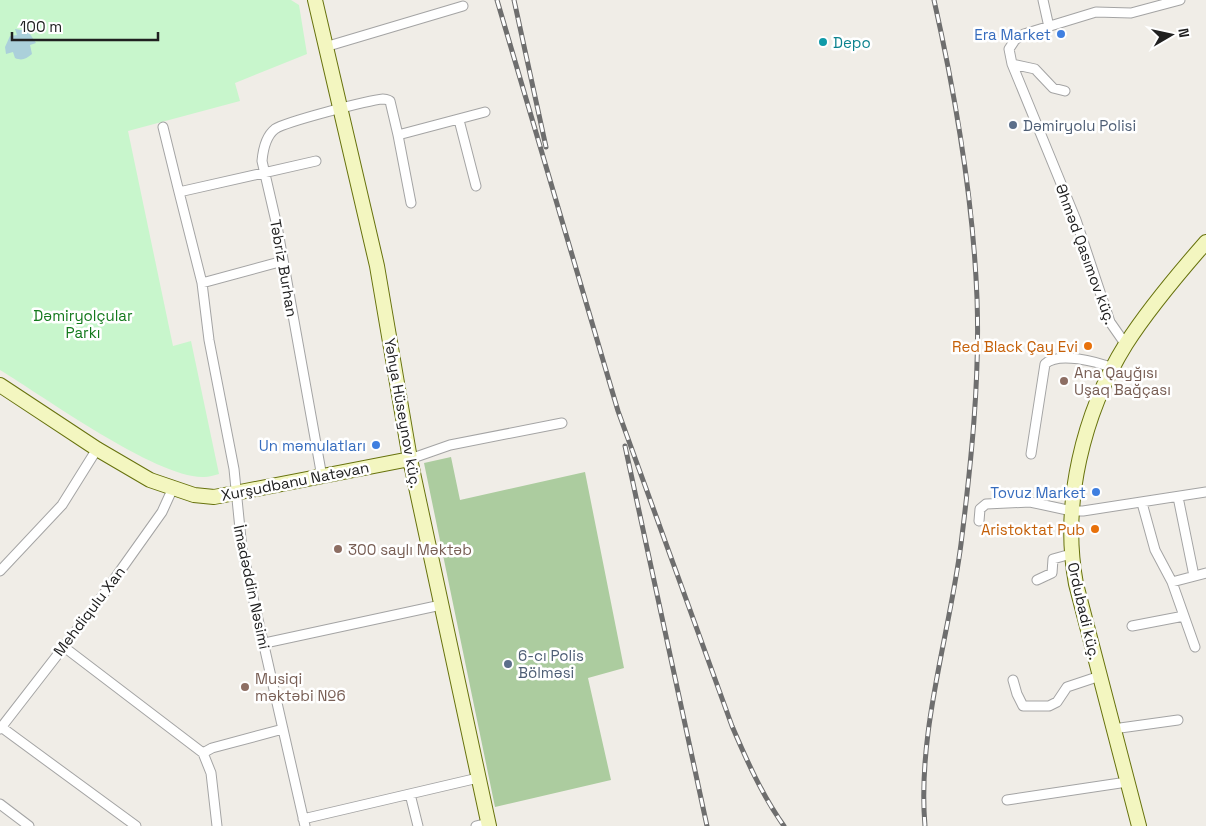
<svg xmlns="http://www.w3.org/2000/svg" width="1206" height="826" viewBox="0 0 1206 826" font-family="'Space Grotesk',sans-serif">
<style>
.forest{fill:#accc9f}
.park{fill:#c8f6cc}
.water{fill:#abd0da}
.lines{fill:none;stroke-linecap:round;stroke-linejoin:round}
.street-casing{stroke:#a4a4a4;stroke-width:11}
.secondary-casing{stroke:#67720d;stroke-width:16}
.street{stroke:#fff;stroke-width:9}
.secondary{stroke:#f3f6c0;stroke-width:14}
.rail-casing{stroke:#6e6e6e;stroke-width:5}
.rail{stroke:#fff;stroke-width:3;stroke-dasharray:9;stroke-linecap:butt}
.shop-dot{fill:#3f7fe0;stroke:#fff;stroke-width:2}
.culture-dot{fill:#0f9aa8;stroke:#fff;stroke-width:2}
.service-dot{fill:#5c6f8a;stroke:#fff;stroke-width:2}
.food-dot{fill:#e8710a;stroke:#fff;stroke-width:2}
.education-dot{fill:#8d6e63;stroke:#fff;stroke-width:2}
.labels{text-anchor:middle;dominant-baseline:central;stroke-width:5;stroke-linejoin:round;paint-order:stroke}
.shop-label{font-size:15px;fill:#366cbe;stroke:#fff;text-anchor:end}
.culture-label{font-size:15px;fill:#0d838f;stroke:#fff;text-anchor:start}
.service-label{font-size:15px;fill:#4e5e75;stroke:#fff;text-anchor:start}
.street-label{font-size:15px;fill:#202020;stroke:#fff}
.park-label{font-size:15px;fill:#13791c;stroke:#fff}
.food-label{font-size:15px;fill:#c56008;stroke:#fff;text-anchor:end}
.education-label{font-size:15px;fill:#785e54;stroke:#fff;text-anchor:start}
</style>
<rect width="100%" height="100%" fill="#f0ede7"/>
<path class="forest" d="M 451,457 L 460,500 L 585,472 L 624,668 L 588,678 L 611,780 L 495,807 L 424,463 Z"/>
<path class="park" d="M 0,0 L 291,0 L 299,5 L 307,54 L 235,83 L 240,101 L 128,131 L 173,346 L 191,341 L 219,474 C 214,475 209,477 204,477 C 158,479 43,396 0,370 Z"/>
<path class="water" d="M 15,29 L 28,31 L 36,43 L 30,45 L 32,54 C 26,59 22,61 15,58 L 13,52 L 6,54 L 5,47 L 10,36 L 17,35 Z"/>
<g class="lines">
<defs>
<path id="street" d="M 1043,0 L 1049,27
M 325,47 L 463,6
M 1012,64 L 1035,69 L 1053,88 L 1065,91
M 459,120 L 476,186
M 163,127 L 179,192
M 398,135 L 411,203
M 202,283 L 283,261
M 1126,345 L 1110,322 L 1076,220 L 1012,64 L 1009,49 L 1015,40 L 1024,34 L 1096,12 L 1131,13 L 1180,0
M 1031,454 L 1045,364 C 1059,351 1097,362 1113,368
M 410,459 L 450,445 L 562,423
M 322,477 L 277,226 L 262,161 C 263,150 266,136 275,129 C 285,122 369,100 383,99 C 387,99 386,99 390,101 L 398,135 L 485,112
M 1178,497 L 1194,576
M 1142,503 L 1155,550 L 1172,582 L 1195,647
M 979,521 L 980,509 L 986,504 L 1030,502 L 1072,511 L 1083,511 L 1206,492
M 0,571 L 62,505 L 97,449
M 1037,580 L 1052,573 L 1053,559 L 1071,554
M 1172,582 L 1206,573
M 1132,626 L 1184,616
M 265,643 L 441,605
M 64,647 L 203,753 L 211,773 L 217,826
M 1013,680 L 1017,694 L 1023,706 L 1049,706 L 1057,702 L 1067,687 L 1100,676
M 1,727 L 136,826
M 0,729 L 93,609 L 162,512 L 172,490
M 1113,729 L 1178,720
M 203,753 L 212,748 L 283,729
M 410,794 L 418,826
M 1007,800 L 1127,782
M 0,804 L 29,826
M 303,819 L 478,778
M 305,826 L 242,549 L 234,469 L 209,340 L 202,283 L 179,192 L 316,161
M 476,826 L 488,823"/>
<path id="secondary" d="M 315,0 L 377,266 L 410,459 L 489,826
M 0,385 L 97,449 L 150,480 L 194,495 L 214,497 L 235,493 L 410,459
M 1139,826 L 1076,584 C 1061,504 1083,413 1126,344 C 1149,308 1178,274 1206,242"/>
</defs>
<use href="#street" class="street-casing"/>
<use href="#secondary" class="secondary-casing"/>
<use href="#street" class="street"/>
<use href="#secondary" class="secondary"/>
<defs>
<path id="rail" d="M 497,0 L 618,411 L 732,726 C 747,761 762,795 784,826
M 514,0 L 546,147
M 625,446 L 707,826
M 925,826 C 917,733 949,637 961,544 C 971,464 980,380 977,298 C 973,197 956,98 934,0"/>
</defs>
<use href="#rail" class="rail-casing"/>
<use href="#rail" class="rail"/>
</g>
<g class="shop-dot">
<circle cx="1061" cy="34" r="5"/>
<circle cx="376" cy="445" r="5"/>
<circle cx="1096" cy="492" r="5"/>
</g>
<circle class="culture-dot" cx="823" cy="42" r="5"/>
<g class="service-dot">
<circle cx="1013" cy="125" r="5"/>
<circle cx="508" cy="664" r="5"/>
</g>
<g class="food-dot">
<circle cx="1088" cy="346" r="5"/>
<circle cx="1095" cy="529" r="5"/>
</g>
<g class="education-dot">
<circle cx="1064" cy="381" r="5"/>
<circle cx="338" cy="549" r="5"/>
<circle cx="245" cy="687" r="5"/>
</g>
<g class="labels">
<g class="shop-label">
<text x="1051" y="34">Era Market</text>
<text x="366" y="445">Un məmulatları</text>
<text x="1086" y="492">Tovuz Market</text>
</g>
<g class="culture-label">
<text x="833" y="42">Depo</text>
</g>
<g class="service-label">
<text x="1023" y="125">Dəmiryolu Polisi</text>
<text x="518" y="655">6-cı Polis<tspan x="518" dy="17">Bölməsi</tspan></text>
</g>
<g class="street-label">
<text transform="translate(1086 254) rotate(70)">Əhməd Qasımov küç.</text>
<text transform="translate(284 268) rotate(80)">Təbriz Burhan</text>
<text transform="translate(403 413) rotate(80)">Yəhya Hüseynov küç.</text>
<text transform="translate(295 481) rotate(-11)">Xurşudbanu Natəvan</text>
<text transform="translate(252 587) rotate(78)">İmadəddin Nəsimi</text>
<text transform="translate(89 611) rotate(-53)">Mehdiqulu Xan</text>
<text transform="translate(1084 611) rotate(77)">Ordubadi küç.</text>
</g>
<g class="park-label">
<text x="83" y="315">Dəmiryolçular<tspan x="83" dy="17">Parkı</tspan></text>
</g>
<g class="food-label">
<text x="1078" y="346">Red Black Çay Evi</text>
<text x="1085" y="529">Aristoktat Pub</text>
</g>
<g class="education-label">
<text x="1074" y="372">Ana Qayğısı<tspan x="1074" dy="17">Uşaq Bağçası</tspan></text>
<text x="348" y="549">300 saylı Məktəb</text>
<text x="255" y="678">Musiqi<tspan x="255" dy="17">məktəbi №6</tspan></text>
</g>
</g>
<g transform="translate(1171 35) rotate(81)" stroke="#ffffff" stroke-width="4" paint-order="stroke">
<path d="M0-4L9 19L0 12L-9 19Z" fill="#202020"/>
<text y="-8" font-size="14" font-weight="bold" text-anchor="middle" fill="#202020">N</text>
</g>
<path d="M12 32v8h146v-8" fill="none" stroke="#202020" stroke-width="2.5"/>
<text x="20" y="32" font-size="15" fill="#202020" stroke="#ffffff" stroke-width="4" paint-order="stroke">100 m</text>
</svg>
